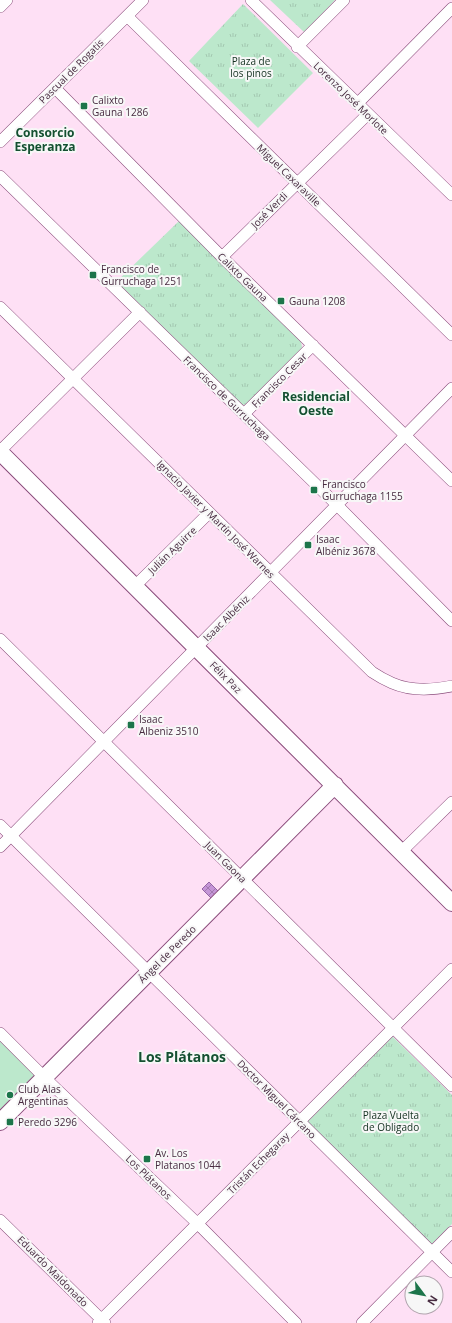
<svg xmlns="http://www.w3.org/2000/svg" width="452" height="1323" viewBox="0 0 452 1323" font-family="'Open Sans',sans-serif">
<style>
.grass{fill:url(#grass-tufts)}
.pitch{fill:#bce8cc}
.building{fill:url(#building-cross-hatch);stroke:#9265a3}
.lines{fill:none;stroke-linecap:round;stroke-linejoin:round}
.street-casing{stroke:#8a4c7b;stroke-width:12}
.secondary-casing{stroke:#8a4c7b;stroke-width:18}
.street{stroke:#fff;stroke-width:11}
.secondary{stroke:#fff;stroke-width:16}
.poi-dot{fill:#1c754a;stroke:#f7f7f7;stroke-width:1.5}
.labels{text-anchor:middle;dominant-baseline:central;stroke-width:4;stroke-linejoin:round;paint-order:stroke}
.park-label{font-size:10px;fill:#12301f;stroke:#f7f7f7}
.street-label{font-size:10px;fill:#472b40;stroke:#f7f7f7}
.poi-label{font-size:10px;fill:#472b40;stroke:#f7f7f7;text-anchor:start}
.quarter-label{font-size:12px;font-weight:bold;fill:#145031;stroke:#f7f7f7}
.district-label{font-size:14px;font-weight:bold;fill:#145031;stroke:#f7f7f7}
</style>
<defs>
<pattern id="grass-tufts" width="24" height="20" patternUnits="userSpaceOnUse"><rect width="24" height="20" fill="#bce8cc"/><path d="M3 7l-1-3M5 7V3M7 7l1-3M15 17l-1-3M17 17v-4M19 17l1-3" fill="none" stroke="#a3c7b0"/></pattern>
<pattern id="building-cross-hatch" width="8" height="8" patternUnits="userSpaceOnUse"><rect width="8" height="8" fill="#c595d7"/><path d="M0 0l8 8M0 8l8-8" fill="none" stroke="#a27ab0"/></pattern>
</defs>
<rect width="100%" height="100%" fill="#fee0f5"/>
<path class="grass" d="M 270,0 L 335,0 L 305,33 Z
M 243,4 L 313,73 L 258,128 L 189,61 Z
M 179,221 L 301,341 L 302,347 L 300,353 L 248,404 L 243,405 L 235,402 L 115,283 Z
M 391,1035 L 452,1095 L 452,1224 L 431,1245 L 306,1122 Z"/>
<path class="pitch" d="M 0,1037 L 39,1076 L 0,1115 Z"/>
<path class="building" d="M 209,882 L 218,891 L 211,898 L 202,889 Z"/>
<g class="lines">
<defs>
<path id="street" d="M 251,0 L 452,195
M 0,7 L 7,0
M 127,16 L 452,335
M 297,47 L 344,0
M 55,88 L 222,257 L 452,481
M 357,104 L 452,8
M 0,142 L 143,0
M 0,176 L 337,505 L 452,621
M 222,257 L 368,114
M 0,307 L 372,672 C 378,676 385,680 392,683 C 410,691 433,690 452,686
M 244,414 L 313,345
M 0,451 L 140,312
M 135,586 L 209,513
M 0,639 L 452,1086
M 0,825 L 452,1272
M 0,847 L 452,388
M 401,852 L 452,802
M 0,1033 L 45,1078 L 197,1223 L 296,1323
M 0,1220 L 105,1323
M 98,1323 L 452,969
M 362,1323 L 452,1232"/>
<path id="secondary" d="M 0,452 L 452,903
M 0,1122 L 335,785"/>
</defs>
<use href="#street" class="street-casing"/>
<use href="#secondary" class="secondary-casing"/>
<use href="#street" class="street"/>
<use href="#secondary" class="secondary"/>
</g>
<g class="poi-dot">
<rect x="80" y="102" width="8" height="8" rx="2"/>
<rect x="89" y="271" width="8" height="8" rx="2"/>
<rect x="277" y="297" width="8" height="8" rx="2"/>
<rect x="310" y="486" width="8" height="8" rx="2"/>
<rect x="304" y="541" width="8" height="8" rx="2"/>
<rect x="127" y="721" width="8" height="8" rx="2"/>
<circle cx="10" cy="1095" r="4"/>
<rect x="6" y="1118" width="8" height="8" rx="2"/>
<rect x="143" y="1155" width="8" height="8" rx="2"/>
</g>
<g class="labels">
<g class="park-label">
<text x="251" y="61">Plaza de<tspan x="251" dy="12">los pinos</tspan></text>
<text x="391" y="1115">Plaza Vuelta<tspan x="391" dy="12">de Obligado</tspan></text>
</g>
<g class="street-label">
<text transform="translate(71 71) rotate(-45)">Pascual de Rogatis</text>
<text transform="translate(351 98) rotate(44)">Lorenzo José Morlote</text>
<text transform="translate(289 175) rotate(44)">Miguel Caxaraville</text>
<text transform="translate(269 210) rotate(-45)">José Verdi</text>
<text transform="translate(243 277) rotate(44)">Calixto Gauna</text>
<text transform="translate(279 380) rotate(-45)">Francisco Cesar</text>
<text transform="translate(227 398) rotate(44)">Francisco de Gurruchaga</text>
<text transform="translate(216 519) rotate(45)">Ignacio Javier y Martín José Warnes</text>
<text transform="translate(172 550) rotate(-44)">Julián Aguirre</text>
<text transform="translate(226 618) rotate(-45)">Isaac Albéniz</text>
<text transform="translate(226 677) rotate(45)">Félix Paz</text>
<text transform="translate(226 862) rotate(45)">Juan Gaona</text>
<text transform="translate(167 954) rotate(-45)">Ángel de Peredo</text>
<text transform="translate(277 1099) rotate(45)">Doctor Miguel Cárcano</text>
<text transform="translate(258 1163) rotate(-45)">Tristán Echegaray</text>
<text transform="translate(149 1177) rotate(44)">Los Plátanos</text>
<text transform="translate(53 1271) rotate(45)">Eduardo Maldonado</text>
</g>
<g class="poi-label">
<text x="92" y="100">Calixto<tspan x="92" dy="12">Gauna 1286</tspan></text>
<text x="101" y="269">Francisco de<tspan x="101" dy="12">Gurruchaga 1251</tspan></text>
<text x="289" y="301">Gauna 1208</text>
<text x="322" y="484">Francisco<tspan x="322" dy="12">Gurruchaga 1155</tspan></text>
<text x="316" y="539">Isaac<tspan x="316" dy="12">Albéniz 3678</tspan></text>
<text x="139" y="719">Isaac<tspan x="139" dy="12">Albeniz 3510</tspan></text>
<text x="18" y="1089">Club Alas<tspan x="18" dy="12">Argentinas</tspan></text>
<text x="18" y="1122">Peredo 3296</text>
<text x="155" y="1153">Av. Los<tspan x="155" dy="12">Platanos 1044</tspan></text>
</g>
<g class="quarter-label">
<text x="45" y="132">Consorcio<tspan x="45" dy="14">Esperanza</tspan></text>
<text x="316" y="396">Residencial<tspan x="316" dy="14">Oeste</tspan></text>
</g>
<g class="district-label">
<text x="182" y="1056">Los Plátanos</text>
</g>
</g>
<g transform="translate(424 1295) rotate(122)"><circle r="19" fill="#f7f7f7" stroke="#b1a5ae"/>
<path d="M0-3L7 15L0 10L-7 15Z" fill="#1c754a"/>
<text y="-6" font-size="11" font-weight="bold" text-anchor="middle" fill="#472b40">N</text>
</g>
</svg>
